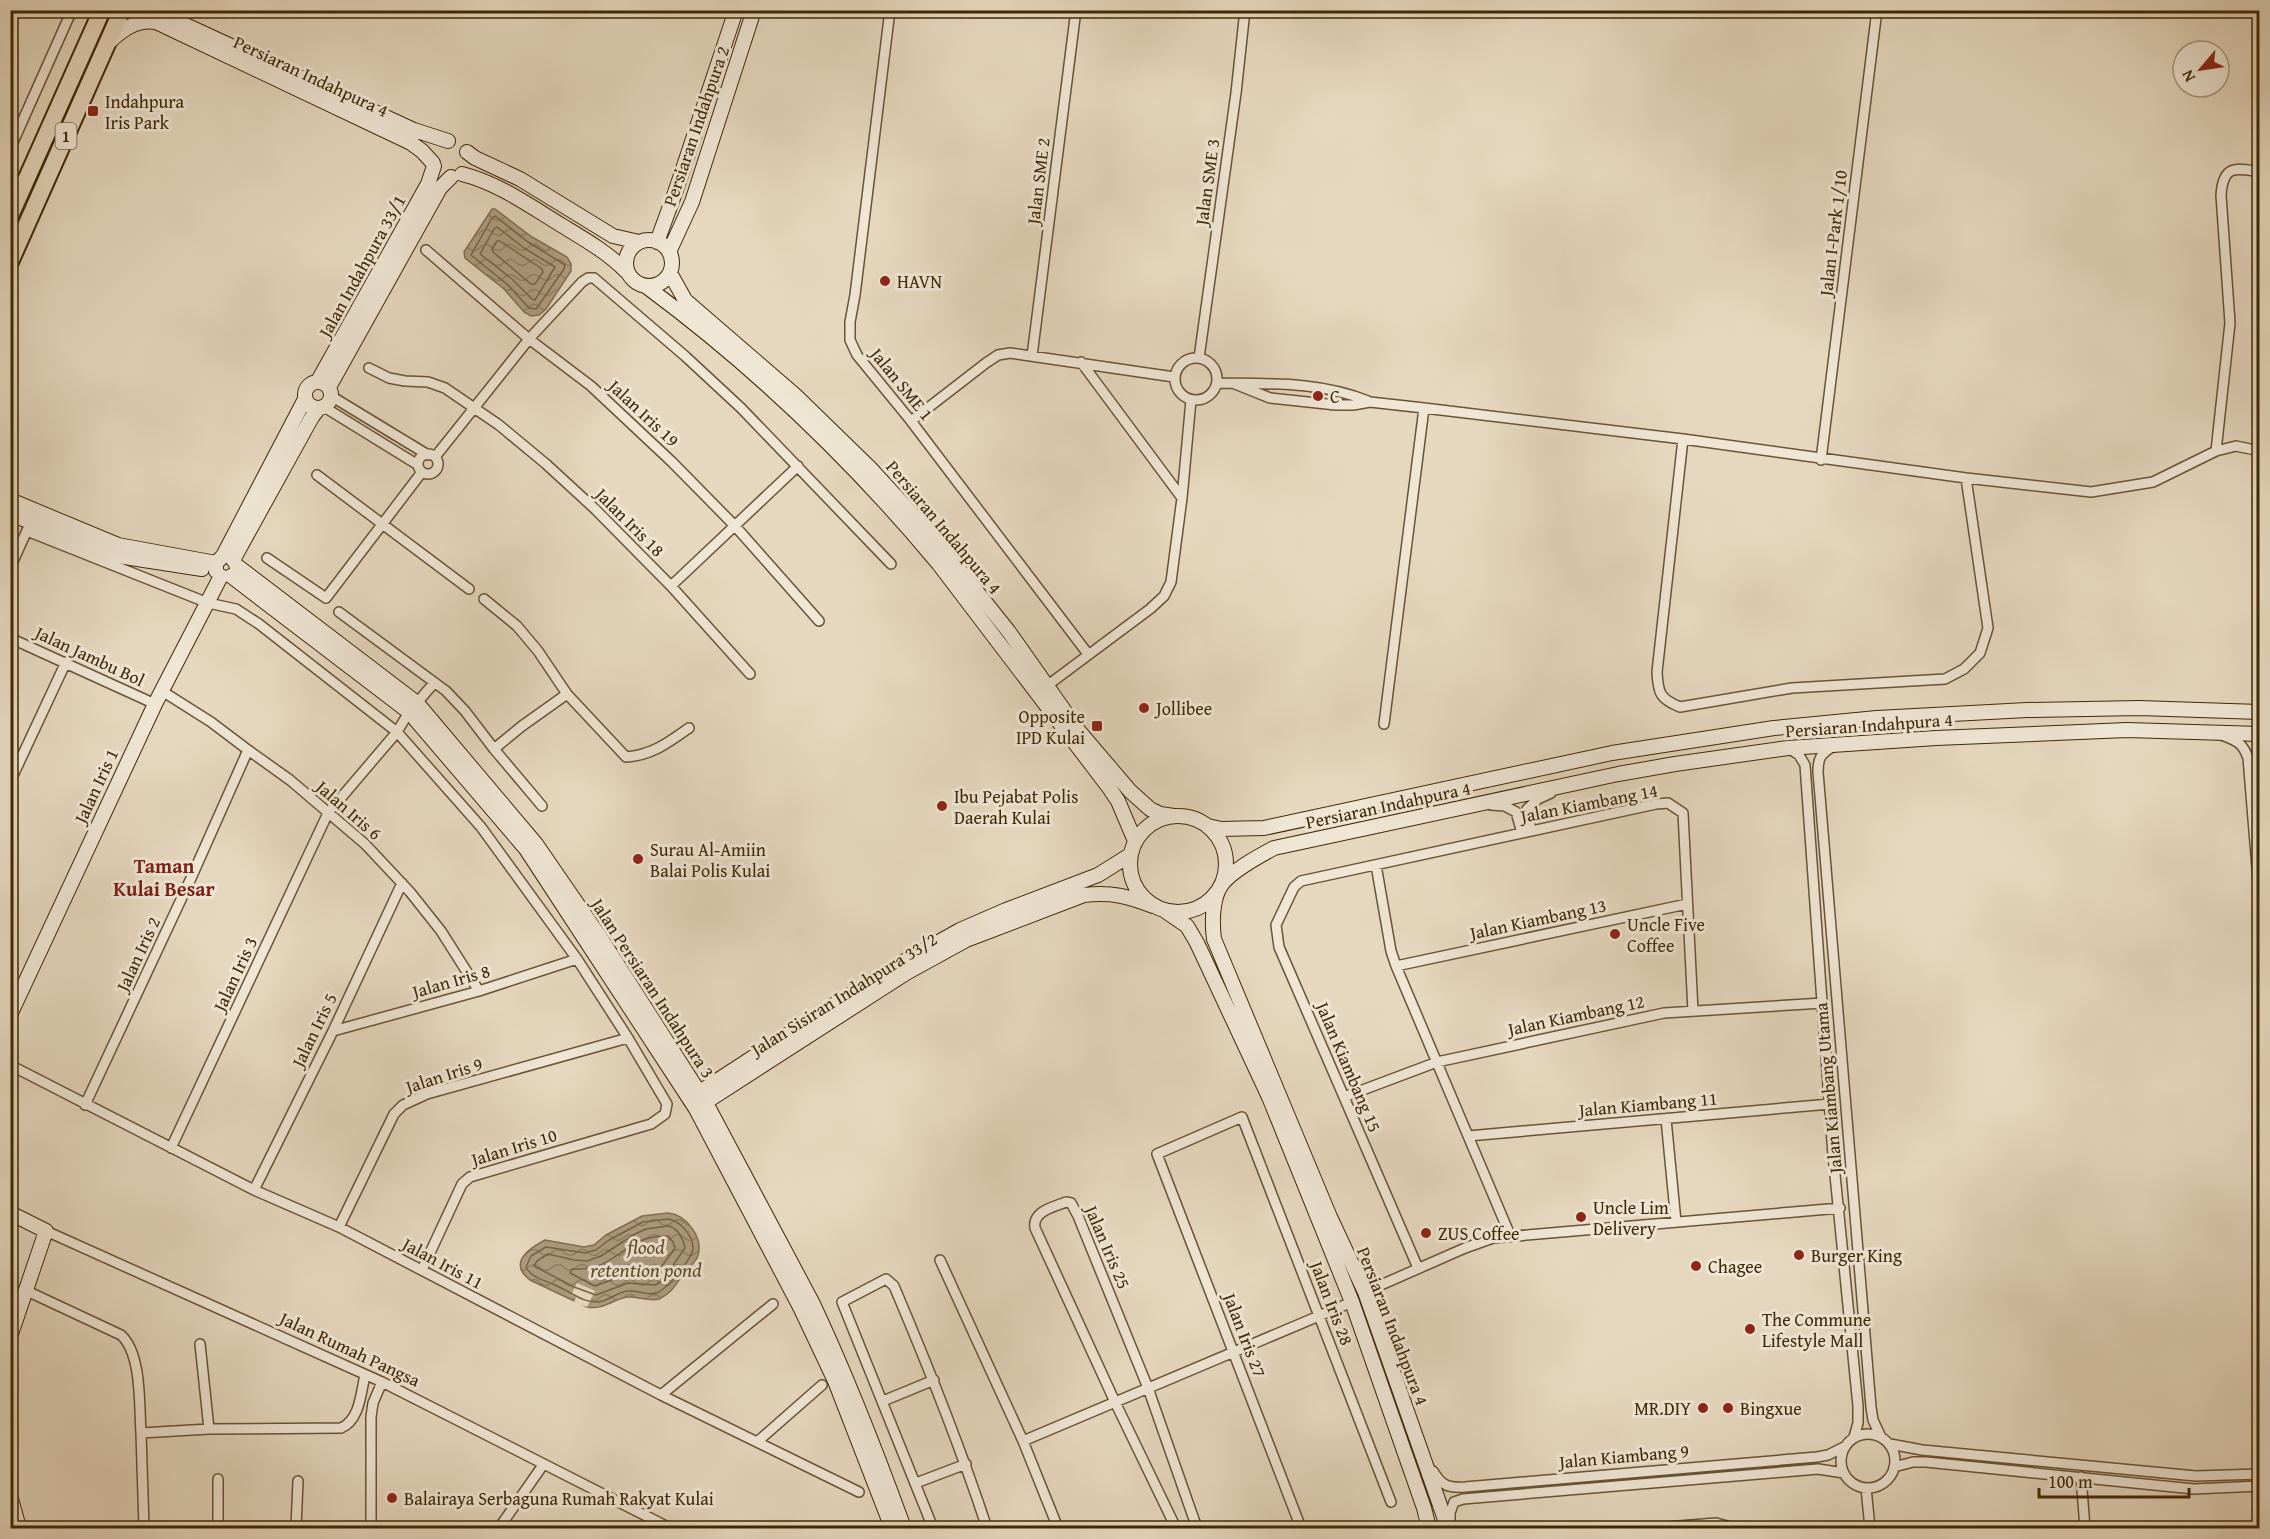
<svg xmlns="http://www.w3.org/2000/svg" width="2270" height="1539" viewBox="0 0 2270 1539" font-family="'Gentium Book Plus',serif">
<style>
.water{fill:url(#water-waves);stroke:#816e4f;stroke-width:1.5}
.pier{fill:#e6d8bf}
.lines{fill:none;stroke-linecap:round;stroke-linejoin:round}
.shore{stroke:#766242;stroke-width:1.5}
.street-casing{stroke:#695434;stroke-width:12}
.secondary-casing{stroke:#3f2805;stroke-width:16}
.highway-casing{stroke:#3f2805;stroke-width:20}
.street{stroke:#efe6d5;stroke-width:9}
.secondary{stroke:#efe6d5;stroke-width:14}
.highway{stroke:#e6d8bf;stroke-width:16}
.poi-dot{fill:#8f2418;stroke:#efe6d5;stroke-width:2}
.labels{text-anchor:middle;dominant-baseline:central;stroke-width:6;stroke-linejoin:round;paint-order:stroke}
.shield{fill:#efe6d5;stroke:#746143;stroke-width:1.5}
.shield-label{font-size:16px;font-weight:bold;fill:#3f2805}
.street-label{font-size:18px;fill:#3f2805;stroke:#efe6d5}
.poi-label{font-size:18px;fill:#3f2805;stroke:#efe6d5;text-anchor:start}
.neighbourhood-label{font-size:20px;font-weight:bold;fill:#7a1f14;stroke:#efe6d5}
.water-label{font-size:20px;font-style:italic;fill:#604b2a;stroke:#efe6d5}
</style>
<defs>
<pattern id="water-waves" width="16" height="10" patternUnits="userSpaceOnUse" patternTransform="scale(1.5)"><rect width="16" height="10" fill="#ad9c80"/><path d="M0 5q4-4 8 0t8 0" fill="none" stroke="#8e7f67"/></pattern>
</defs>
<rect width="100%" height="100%" fill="#e6d8bf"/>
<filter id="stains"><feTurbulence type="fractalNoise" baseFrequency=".00333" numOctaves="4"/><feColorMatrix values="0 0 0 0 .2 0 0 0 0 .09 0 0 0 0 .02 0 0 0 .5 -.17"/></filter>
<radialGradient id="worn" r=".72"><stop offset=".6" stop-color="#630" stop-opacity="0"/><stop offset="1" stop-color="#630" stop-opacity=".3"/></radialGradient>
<path class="water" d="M 492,209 L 495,209 L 532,237 L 567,257 L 571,264 L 571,271 L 546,309 L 539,315 L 531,316 L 524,312 L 504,289 L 465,258 L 464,252 Z
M 668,1213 C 687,1215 705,1239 697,1258 C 694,1264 686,1270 682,1276 C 675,1285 671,1294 659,1299 C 649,1302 637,1296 627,1297 C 612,1300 603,1310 587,1307 L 530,1280 C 508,1263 528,1249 545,1240 L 584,1247 L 594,1245 L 606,1235 L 642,1216 Z"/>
<path class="pier" d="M 577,1283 L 595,1291 L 587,1307 L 581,1305 L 580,1307 L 577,1306 L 578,1304 L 574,1302 L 576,1297 L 571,1295 Z"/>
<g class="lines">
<path class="shore" d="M 495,216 L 528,242 L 565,265 L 564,269 L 536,309 L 529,308 L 508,285 L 471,255 L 492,218 Z
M 497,227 L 524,248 L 555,267 L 535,300 L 532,299 L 512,279 L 480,254 L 494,229 Z
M 497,241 L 500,241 L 542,269 L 543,272 L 535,284 L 531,284 L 493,252 L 492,249 Z
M 668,1219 C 680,1221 693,1235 693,1248 C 693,1257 666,1291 656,1293 C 647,1296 638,1290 629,1291 C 620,1291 612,1298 603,1301 C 587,1306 571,1292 557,1286 C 547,1281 531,1278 526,1267 L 531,1256 L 546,1247 L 585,1253 L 596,1250 L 609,1240 L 643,1222 Z
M 668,1226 C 678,1228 683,1239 685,1248 L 662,1281 L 655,1285 L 628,1283 L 596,1295 L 574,1287 L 534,1266 L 537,1261 L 548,1254 L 574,1260 L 587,1261 L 601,1256 L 635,1234 L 646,1229 Z
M 668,1236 L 673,1242 L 675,1248 L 656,1274 L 651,1277 L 625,1275 L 595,1286 L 570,1273 L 572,1269 C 609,1271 615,1251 645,1239 C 652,1237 660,1236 668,1236 Z"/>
<defs>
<path id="street" d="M 890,10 L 855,295 L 850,322 L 850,340 L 857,355 L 911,421 L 1088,654
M 10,149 L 72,10
M 426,250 L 529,339 L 591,386 L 672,462 L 735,526 L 819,621
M 1032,356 L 1076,10
M1175 379a21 21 0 1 1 42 0a21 21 0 1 1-42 0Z
M 1199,358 L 1236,93 L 1245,10
M 1081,362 L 1182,498
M 369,368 L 389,378 L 405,381 L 428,382 L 445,388 L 499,425 L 546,464 L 595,509 L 671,586 L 750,674
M 1217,383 C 1269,384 1319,381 1368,401
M 1235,384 L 1270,398 L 1336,405 L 1353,405 L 1370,402 L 1424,408 L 1683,439 L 1966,478 L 2091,492 L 2153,482 L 2216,451 L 2230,323 L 2221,195 C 2223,166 2234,167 2260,172
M 331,396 L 428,455
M 324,407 L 418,465
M 911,421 L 986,363 L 998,355 L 1010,353 L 1174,377
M 1683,439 L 1657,672 C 1658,693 1660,699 1680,707 L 1792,688 L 1945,679 L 1964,669 L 1980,653 L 1988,628 L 1966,478
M 2216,451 L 2236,446 L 2260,451
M418 464a10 10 0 1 1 20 0a10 10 0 1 1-20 0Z
M 435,457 L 529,339 L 582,282 L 588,278 L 594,278 L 685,356 L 741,408 L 891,564
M 1821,460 L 1877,10
M 317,475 L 469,589
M 27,531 L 208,603 L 236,609 L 259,624 L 397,732 L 481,827 L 577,959 L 628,1038 L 667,1104 L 665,1114 L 651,1124 L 470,1177 L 462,1184 L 422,1270
M 267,558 L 326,598 L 422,472
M 10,568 L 29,526
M 671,586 L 798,466
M 484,599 L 517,626 L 538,651 L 567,694 L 626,757 C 652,755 668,743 689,728
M 339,612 L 446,691 L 465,711 L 494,749 L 522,726 L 567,694
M 10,638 L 155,704
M 1048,685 L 1150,609 L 1164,596 L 1171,582 L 1182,498 L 1191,400
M 162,691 L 211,722 L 248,750 L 290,780 L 365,844 L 410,892 L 441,931 L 479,991
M 1384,724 L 1424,408
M 2224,736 C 2238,741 2243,744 2248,758 L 2260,904
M 1832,747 C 1820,754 1818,759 1818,772 L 1871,1407 L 1873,1420 L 1881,1437
M 1788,748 L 1799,755 L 1805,765 L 1833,1155 L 1858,1406 L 1858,1423 L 1854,1437
M 494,749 L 542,806
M 10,782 L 66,662
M 1491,805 L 1505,806 L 1516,812 L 1522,833
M 1531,831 L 1527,809 L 1538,799 L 1551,793
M 1376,865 L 1391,951 L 1396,966 L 1510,1235
M 1396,966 L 1687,904
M 333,1031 L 479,991 L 577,959
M 10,1065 L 254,1190 L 339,1227 L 661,1395 L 859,1492
M 1344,1097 L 1437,1062 L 1664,1013 L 1823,1003
M 85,1105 L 192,876 L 248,750
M 1666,1119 L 1676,1222
M 1468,1136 L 1830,1104
M 171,1148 L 328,813 L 397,732 L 409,712 L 434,683
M 254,1190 L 333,1031 L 402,883
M 339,1227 L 394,1114 L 403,1105 L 427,1094 L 628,1038
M 46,1231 L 382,1382 L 670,1528
M 940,1260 L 1023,1441 L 1058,1528
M 1418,1268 L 1279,947 L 1276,925 L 1294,887 L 1301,881 L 1656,804 L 1668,803 L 1683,813 L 1693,1011
M 27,1291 L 121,1335 C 142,1354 139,1405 141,1433 L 209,1429 L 200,1344
M 1365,1292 L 1465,1248 L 1493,1238 L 1840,1208
M 661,1395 L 773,1304
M 883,1401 L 934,1380
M 209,1429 L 341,1428 C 360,1420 361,1392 365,1375
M 141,1433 L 144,1528
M1841 1461a27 27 0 1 1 54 0a27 27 0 1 1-54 0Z
M 1023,1441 L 1352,1302
M 757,1442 L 822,1385
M 1890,1444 L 1922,1450 L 2196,1476 L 2260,1474
M 1894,1467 L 1913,1462 L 1926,1462 L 2194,1489 L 2260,1486
M 1433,1471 C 1442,1486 1448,1488 1465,1487 L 1817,1457 L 1828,1455 L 1844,1447
M 2081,1477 L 2085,1528
M 218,1479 L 218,1528
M 916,1483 L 966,1464
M 1866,1488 L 1870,1528
M 1450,1524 L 1450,1513 L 1454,1502 L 1463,1499 L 1818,1469 L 1844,1473
M 296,1528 L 298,1481
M 371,1528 L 371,1417 L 373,1403 L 382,1382
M 499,1528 L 543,1465
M 933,1528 L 842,1302 L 886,1279 L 894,1286 C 928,1366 960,1446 987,1528
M 1176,1528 L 1115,1402 L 1035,1228 C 1032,1211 1054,1207 1066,1202 L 1071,1203 L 1078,1216 L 1148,1388 L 1197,1528
M 1301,1528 L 1157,1154 L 1242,1117 L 1391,1502
M 1654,1528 L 1716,1523 L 1734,1528"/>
<path id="secondary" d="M 159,10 L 166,16 L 414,130 L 448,141
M 108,43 C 122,30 136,19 156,22 L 411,143 L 422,151 L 433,163
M 467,152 L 475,158 L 520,179 L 613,236 L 639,242
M 462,174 C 498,183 530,206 561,225 C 584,239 607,252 626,271
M626 263a23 23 0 1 1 46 0a23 23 0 1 1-46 0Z
M 657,242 L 676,190 L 736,10
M 669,252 L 692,202 L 754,10
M 670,273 L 685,300 L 795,395 L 870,468 L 935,539 L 1009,632 L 1078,730 L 1130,791 L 1150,809 L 1160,814 L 1174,816
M 647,287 C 755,367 852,460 938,563 L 1110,789 L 1118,801 L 1135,841
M 318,381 L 428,184 L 434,166
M305 395a13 13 0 1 1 26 0a13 13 0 1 1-26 0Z
M 329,387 L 440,188 L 451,177
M 10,500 L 118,545 L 216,563
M 10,514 L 118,556 L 202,569
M 233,560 L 312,417 L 319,408
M 236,565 L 417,703 L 536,844 L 600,937 L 706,1103 L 812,1302 C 847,1376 876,1451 904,1528
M 216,571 L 216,563 L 223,556 L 305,399
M 231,576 L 409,712 L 526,849 L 696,1109 L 801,1309 L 835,1381 L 892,1528
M1130 864a48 48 0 1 1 96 0a48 48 0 1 1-96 0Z
M 1208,826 L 1221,829 L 1264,828 L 1612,753 L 1774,728 L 1877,718 L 2027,710 L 2139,708 L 2260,712
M 1165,911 L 1187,926 L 1197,943 L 1269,1097 L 1352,1302 L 1424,1508 L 1429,1528
M 10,1015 L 155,704 L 221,576
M 692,1097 L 821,1013 L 901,963 L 960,930 L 1006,910 L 1098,875 L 1130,855
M 698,1107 L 906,973 L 966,940 L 1084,895 C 1112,892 1127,896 1153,906
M 10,1213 L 46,1231 L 10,1337
M 10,1495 L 19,1528
M 1448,1528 L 1365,1292 L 1330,1217 L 1214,939 C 1212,924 1212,901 1220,887 C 1229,872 1259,856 1274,848 L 1618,774 L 1675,764 L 1788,748 L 1936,738 L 2127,730 L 2260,734"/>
<path id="highway" d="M 10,216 L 102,10
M 10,262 L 122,10"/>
</defs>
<use href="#street" class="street-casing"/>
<use href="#secondary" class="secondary-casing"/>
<use href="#highway" class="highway-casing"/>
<use href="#street" class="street"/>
<use href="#secondary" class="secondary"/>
<use href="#highway" class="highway"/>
</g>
<g class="poi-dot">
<rect x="87" y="105" width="12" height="12" rx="3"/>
<circle cx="885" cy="281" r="6"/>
<circle cx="1318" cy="396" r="6"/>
<circle cx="1144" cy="708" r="6"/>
<rect x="1091" y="720" width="12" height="12" rx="3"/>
<circle cx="942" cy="806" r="6"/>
<circle cx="638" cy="859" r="6"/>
<circle cx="1615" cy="934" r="6"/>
<circle cx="1581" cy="1217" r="6"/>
<circle cx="1426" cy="1233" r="6"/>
<circle cx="1799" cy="1255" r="6"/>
<circle cx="1696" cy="1266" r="6"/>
<circle cx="1750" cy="1329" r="6"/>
<circle cx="1703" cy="1408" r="6"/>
<circle cx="1728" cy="1408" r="6"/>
<circle cx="392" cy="1498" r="6"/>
</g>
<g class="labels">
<rect class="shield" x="55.5" y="123" width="21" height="26" rx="4.5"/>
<g class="shield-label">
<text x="66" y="136">1</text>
</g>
<g class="street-label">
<text transform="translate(311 76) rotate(25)">Persiaran Indahpura 4</text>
<text transform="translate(696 126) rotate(-71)">Persiaran Indahpura 2</text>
<text transform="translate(1038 181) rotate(-83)">Jalan SME 2</text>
<text transform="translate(1207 182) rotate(-82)">Jalan SME 3</text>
<text transform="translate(1833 233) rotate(-83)">Jalan I-Park 1/10</text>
<text transform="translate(362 266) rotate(-61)">Jalan Indahpura 33/1</text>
<text transform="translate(902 384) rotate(51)">Jalan SME 1</text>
<text transform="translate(644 413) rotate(43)">Jalan Iris 19</text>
<text transform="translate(630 522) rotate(45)">Jalan Iris 18</text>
<text transform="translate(944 527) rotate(50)">Persiaran Indahpura 4</text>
<text transform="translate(90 656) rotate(25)">Jalan Jambu Bol</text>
<text transform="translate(1869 725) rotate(-4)">Persiaran Indahpura 4</text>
<text transform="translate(96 786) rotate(-65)">Jalan Iris 1</text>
<text transform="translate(1589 803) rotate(-11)">Jalan Kiambang 14</text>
<text transform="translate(1388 805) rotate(-12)">Persiaran Indahpura 4</text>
<text transform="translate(349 810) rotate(41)">Jalan Iris 6</text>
<text transform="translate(1538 919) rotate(-12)">Jalan Kiambang 13</text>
<text transform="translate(138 954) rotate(-65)">Jalan Iris 2</text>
<text transform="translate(235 974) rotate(-65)">Jalan Iris 3</text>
<text transform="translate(451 981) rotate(-16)">Jalan Iris 8</text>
<text transform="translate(653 988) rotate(57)">Jalan Persiaran Indahpura 3</text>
<text transform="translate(844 994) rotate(-32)">Jalan Sisiran Indahpura 33/2</text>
<text transform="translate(1576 1015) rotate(-12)">Jalan Kiambang 12</text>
<text transform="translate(314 1030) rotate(-64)">Jalan Iris 5</text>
<text transform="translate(1349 1067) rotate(67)">Jalan Kiambang 15</text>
<text transform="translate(444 1075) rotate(-18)">Jalan Iris 9</text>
<text transform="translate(1828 1088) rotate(-95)">Jalan Kiambang Utama</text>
<text transform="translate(1648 1104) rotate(-5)">Jalan Kiambang 11</text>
<text transform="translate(514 1147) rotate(-17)">Jalan Iris 10</text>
<text transform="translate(1108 1247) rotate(67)">Jalan Iris 25</text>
<text transform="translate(443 1263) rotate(28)">Jalan Iris 11</text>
<text transform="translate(1332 1303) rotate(69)">Jalan Iris 28</text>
<text transform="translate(1393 1326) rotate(69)">Persiaran Indahpura 4</text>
<text transform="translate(1245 1335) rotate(69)">Jalan Iris 27</text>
<text transform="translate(350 1349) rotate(25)">Jalan Rumah Pangsa</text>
<text transform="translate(1624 1456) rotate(-5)">Jalan Kiambang 9</text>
</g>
<g class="poi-label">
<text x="105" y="101">Indahpura<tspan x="105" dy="21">Iris Park</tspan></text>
<text x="897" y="281">HAVN</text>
<text x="1330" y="396">C</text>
<text x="1156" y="708">Jollibee</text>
<text x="1085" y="716" text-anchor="end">Opposite<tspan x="1085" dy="21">IPD Kulai</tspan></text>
<text x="954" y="796">Ibu Pejabat Polis<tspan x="954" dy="21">Daerah Kulai</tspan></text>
<text x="650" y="849">Surau Al-Amiin<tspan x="650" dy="21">Balai Polis Kulai</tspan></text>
<text x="1627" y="924">Uncle Five<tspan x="1627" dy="21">Coffee</tspan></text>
<text x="1593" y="1207">Uncle Lim<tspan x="1593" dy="21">Delivery</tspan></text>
<text x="1438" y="1233">ZUS Coffee</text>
<text x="1811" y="1255">Burger King</text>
<text x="1708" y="1266">Chagee</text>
<text x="1762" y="1319">The Commune<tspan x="1762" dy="21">Lifestyle Mall</tspan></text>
<text x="1691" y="1408" text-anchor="end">MR.DIY</text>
<text x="1740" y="1408">Bingxue</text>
<text x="404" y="1498">Balairaya Serbaguna Rumah Rakyat Kulai</text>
</g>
<g class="neighbourhood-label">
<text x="164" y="865">Taman<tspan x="164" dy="23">Kulai Besar</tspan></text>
</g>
<g class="water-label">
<text x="646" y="1246">flood<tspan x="646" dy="23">retention pond</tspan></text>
</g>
</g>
<rect width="2270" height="1539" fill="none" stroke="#e6d8bf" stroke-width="36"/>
<rect x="12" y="12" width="2246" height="1515" fill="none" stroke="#3f2805" stroke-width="3"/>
<rect x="18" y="18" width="2234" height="1503" fill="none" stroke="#3f2805" stroke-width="1.5"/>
<g transform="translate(2201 69) rotate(241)"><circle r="28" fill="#efe6d5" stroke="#a99a82" stroke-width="1.5"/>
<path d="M0-4.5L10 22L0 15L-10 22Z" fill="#8f2418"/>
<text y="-9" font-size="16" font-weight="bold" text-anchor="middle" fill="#3f2805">N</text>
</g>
<path d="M2039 1488v9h150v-9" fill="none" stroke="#3f2805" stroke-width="3"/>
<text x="2048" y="1488" font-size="18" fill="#3f2805" stroke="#efe6d5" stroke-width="4.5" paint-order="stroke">100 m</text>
<rect width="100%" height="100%" filter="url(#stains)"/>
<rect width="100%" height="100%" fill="url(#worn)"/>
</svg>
